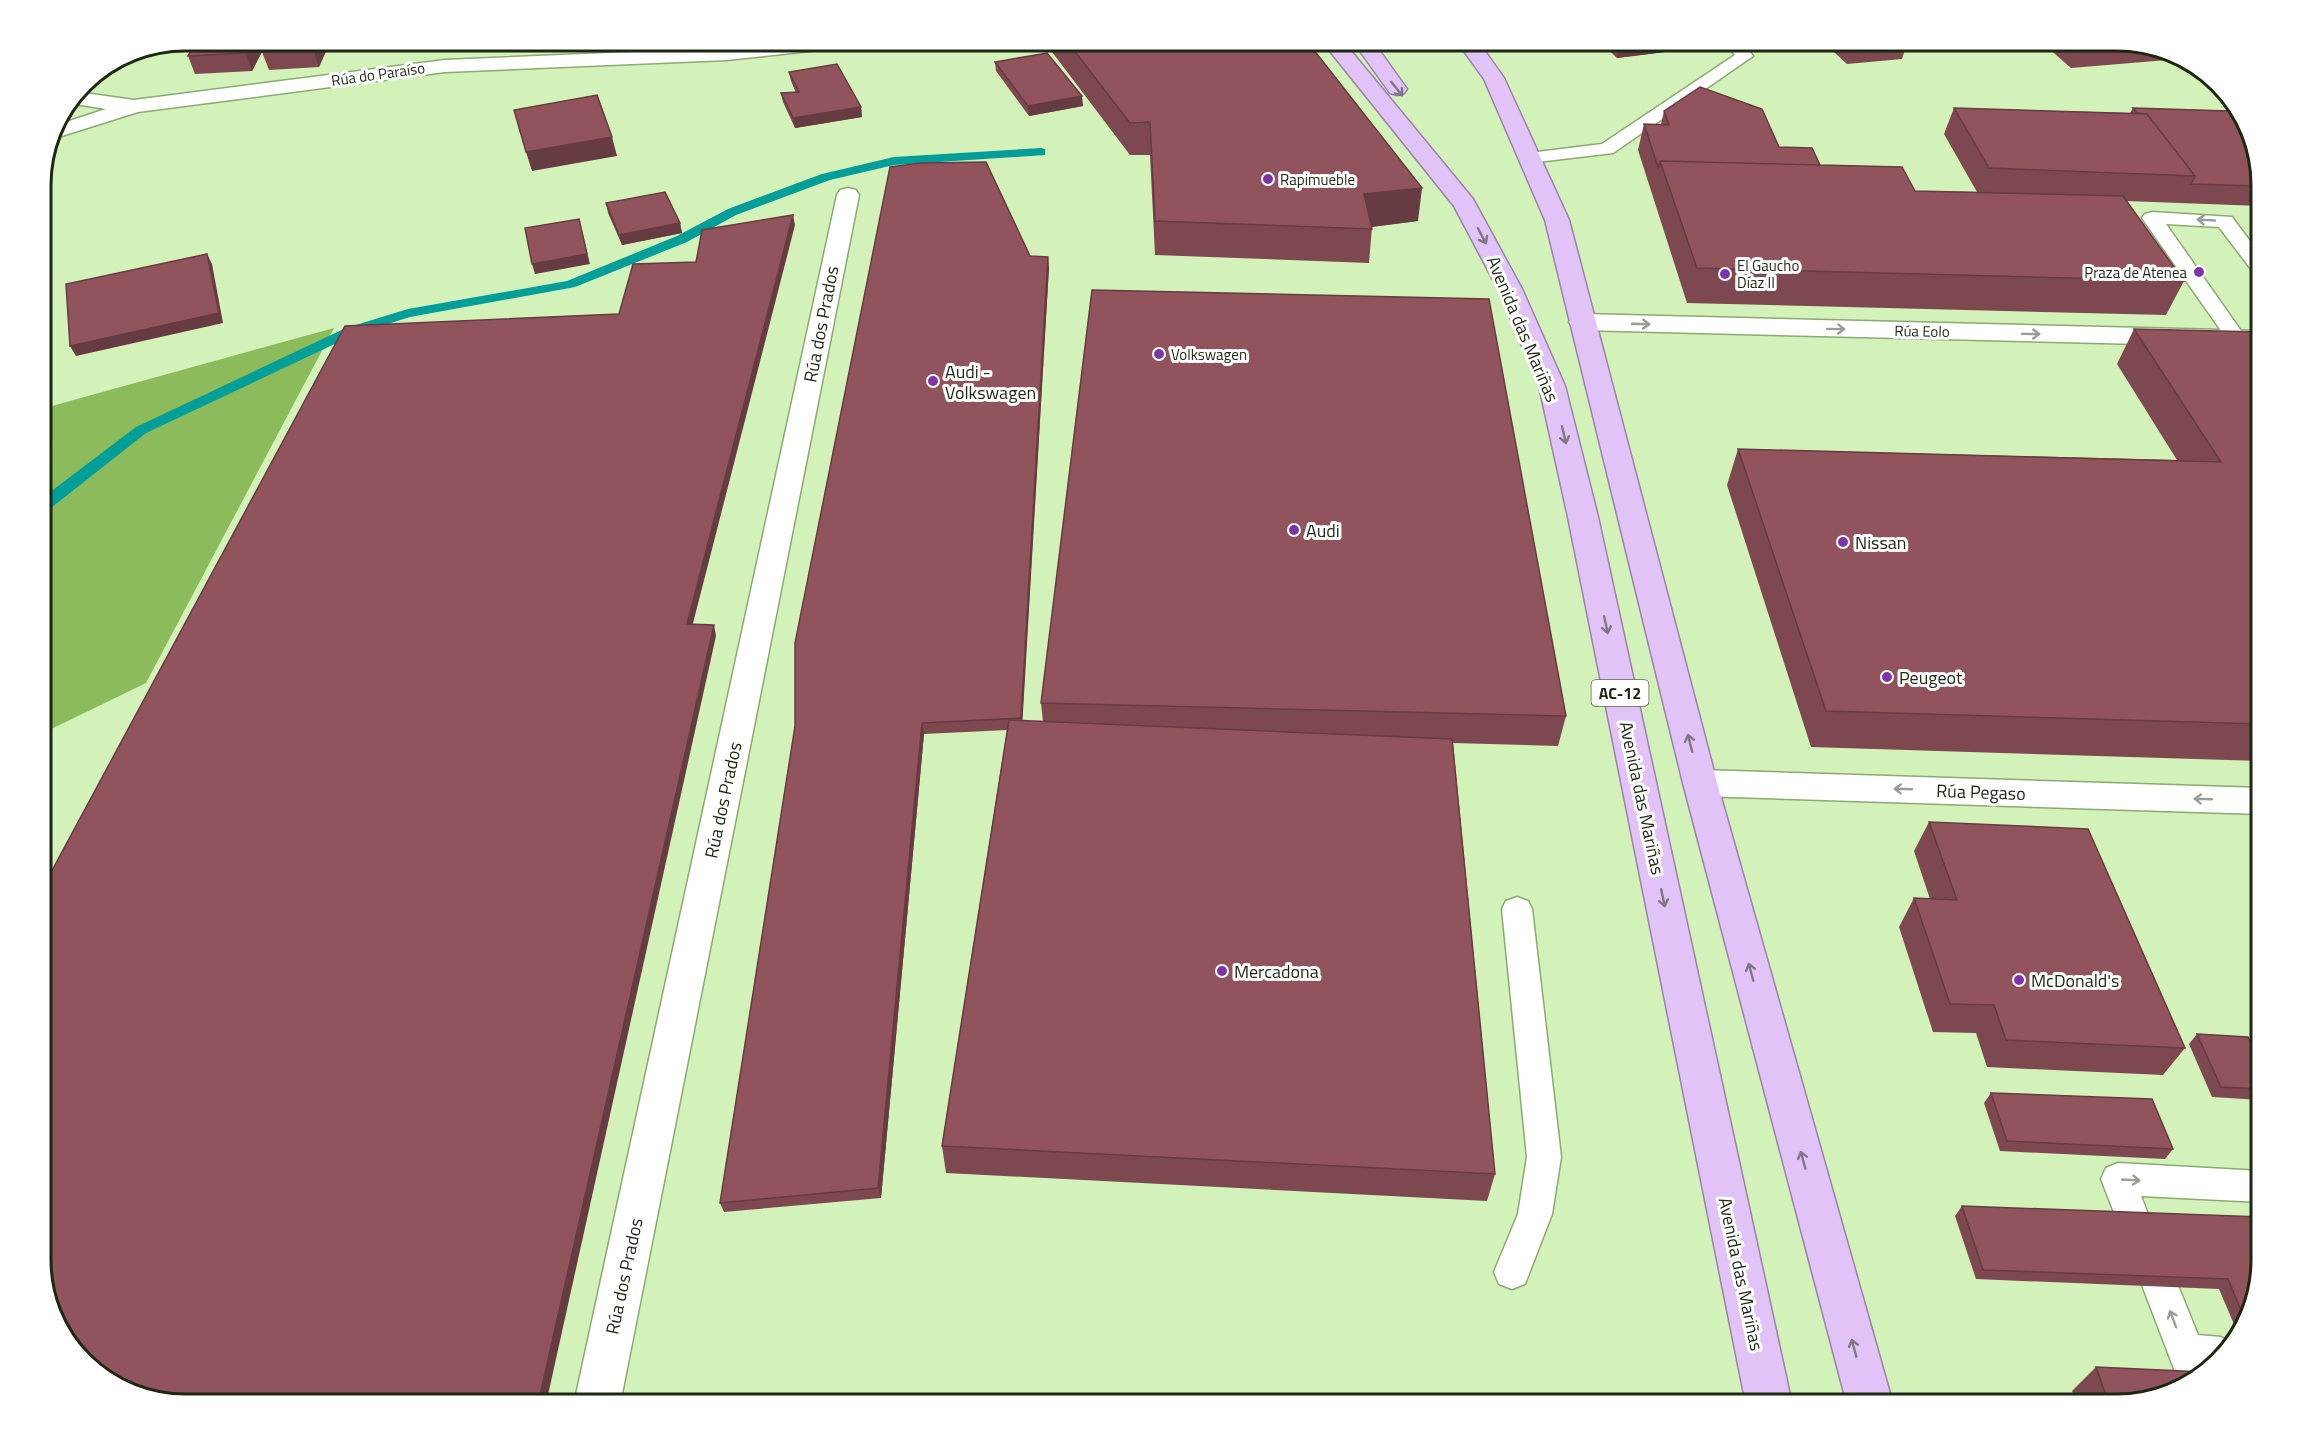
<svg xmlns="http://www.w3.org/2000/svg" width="2302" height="1445" viewBox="0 0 2302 1445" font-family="'Titillium Web',sans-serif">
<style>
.forest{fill:#8bbb5b}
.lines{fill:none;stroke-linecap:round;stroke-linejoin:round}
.stream{fill:#009e99;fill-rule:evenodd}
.service-casing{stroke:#8ca973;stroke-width:3}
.minor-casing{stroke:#8ca973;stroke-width:3}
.trunk-casing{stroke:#9883a6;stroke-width:3}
.service{fill:#fff;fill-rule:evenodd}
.minor{fill:#fff;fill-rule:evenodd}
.trunk{fill:#e2c3f8;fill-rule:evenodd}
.wall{fill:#7d4850}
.shaded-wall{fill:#663b41}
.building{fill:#91545d;stroke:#663b41;stroke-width:1.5}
.oneway{stroke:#807685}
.oneway2{stroke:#999e94}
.poi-dot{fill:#7d34a6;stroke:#fff;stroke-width:2}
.labels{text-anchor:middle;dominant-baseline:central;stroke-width:6;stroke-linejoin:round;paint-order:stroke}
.far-street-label{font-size:15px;fill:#1d2812;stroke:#fff}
.far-poi-label{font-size:15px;fill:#1d2812;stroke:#fff;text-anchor:start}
.shield{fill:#fff;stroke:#616859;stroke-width:1.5}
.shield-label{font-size:16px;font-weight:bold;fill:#1d2812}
.street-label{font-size:18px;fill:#1d2812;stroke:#fff}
.poi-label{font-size:18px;fill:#1d2812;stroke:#fff;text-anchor:start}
.rim{fill:none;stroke:#1d2812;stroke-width:3}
</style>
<rect width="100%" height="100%" fill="#d3f2b9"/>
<path class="forest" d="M 334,328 L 146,683 L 41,734 L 41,409 Z"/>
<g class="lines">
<path class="stream" d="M 1041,148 L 1045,149 L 1045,155 L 894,165 L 830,180 L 736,215 L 687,242 L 575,287 L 410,317 L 356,334 L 146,433 L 47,511 L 41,512 L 41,499 L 136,427 L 346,328 L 408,309 L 567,281 L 677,236 L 728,209 L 822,174 L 894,157 Z"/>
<defs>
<path id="service" d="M 1723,40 L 1740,40 L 1753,56 L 1613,153 L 1529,163 L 1523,162 L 1520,158 L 1523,154 L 1529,153 L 1602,144 L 1735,55 Z
M 2152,212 L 2232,217 L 2261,256 L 2261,275 L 2254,273 L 2219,227 L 2166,224 L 2246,338 L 2243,342 L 2236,344 L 2229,342 L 2142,218 L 2145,214 Z
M 1517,897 L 1528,901 L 1532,909 L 1561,1157 L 1552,1214 L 1525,1284 L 1512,1289 L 1499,1284 L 1494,1272 L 1518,1214 L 1527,1157 L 1502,909 L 1506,901 Z
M 2118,1163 L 2261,1171 L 2261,1202 L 2141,1196 L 2151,1222 L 2146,1233 L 2134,1238 L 2122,1233 L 2101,1179 L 2106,1168 Z
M 2160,1268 L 2173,1273 L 2198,1335 L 2221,1337 L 2234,1343 L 2189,1385 L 2181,1387 L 2142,1285 L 2147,1273 Z"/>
<path id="minor" d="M 795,40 L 865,40 L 862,44 L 855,46 L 727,60 L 445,72 L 138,112 L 49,140 L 54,126 L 106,109 L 69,103 L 77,92 L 134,100 L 445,60 L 727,48 Z
M 848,188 L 856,190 L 859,195 L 620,1404 L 574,1404 L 837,195 L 840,190 Z
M 1582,314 L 2261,331 L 2261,347 L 1582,330 L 1573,327 L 1569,322 L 1573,317 Z
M 1700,770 L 2261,788 L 2261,814 L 1700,796 L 1688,792 L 1683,783 L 1688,774 Z"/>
<path id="trunk" d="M 1321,40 L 1342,40 L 1473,199 L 1522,289 L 1565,386 L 1598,517 L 1792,1404 L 1746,1404 L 1568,517 L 1539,386 L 1498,289 L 1454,206 Z
M 1359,40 L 1379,40 L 1377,47 L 1407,89 L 1404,93 L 1397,95 L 1390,93 L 1357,47 Z
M 1456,40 L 1477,40 L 1504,78 L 1569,220 L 1717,783 L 1893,1404 L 1847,1404 L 1683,783 L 1545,220 L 1484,79 Z"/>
</defs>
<use href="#service" class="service-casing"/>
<use href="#minor" class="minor-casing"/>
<use href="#trunk" class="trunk-casing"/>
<use href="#service" class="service"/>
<use href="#minor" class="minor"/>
<use href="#trunk" class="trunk"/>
</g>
<path class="wall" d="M 268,40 L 331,40 L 319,67 L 269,70 L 262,52 Z
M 268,40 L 252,71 L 195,74 L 188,56 Z
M 1043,40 L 1306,40 L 1418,221 L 1372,227 L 1369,263 L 1155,255 L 1150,155 L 1130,155 Z
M 1598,40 L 1691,40 L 1689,49 L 1617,58 Z
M 1821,40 L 1908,40 L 1902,59 L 1847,64 Z
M 2039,40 L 2117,40 L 2179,59 L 2071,68 Z
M 144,49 L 142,51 L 130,52 Z
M 995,62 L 1083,106 L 1029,116 L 996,71 Z
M 789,72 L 861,107 L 862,117 L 795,128 L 783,102 L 781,93 L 796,93 L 791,81 Z
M 2233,103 L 2242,113 L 2261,185 L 2261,206 L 2126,201 L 2184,281 L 2166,315 L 1687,303 L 1638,150 L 1644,124 L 1661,124 L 1664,111 L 1779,147 L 1820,165 L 1915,191 L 1977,192 L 1944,134 L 1954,108 L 2130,113 L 2133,108 L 2229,111 Z
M 606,203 L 680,223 L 682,233 L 622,245 L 608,213 Z
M 1030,256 L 1049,267 L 1022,721 L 1043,722 L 1041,703 L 1566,716 L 1558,746 L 1453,743 L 1495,1174 L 1487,1201 L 946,1173 L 942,1146 L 1007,730 L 924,734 L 881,1198 L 724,1212 L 720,1203 Z
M 2134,329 L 2261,332 L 2261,761 L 1811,747 L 1727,485 L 1738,449 L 2177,460 L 2117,364 Z
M 1929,822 L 2185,1048 L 2163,1075 L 1987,1067 L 1976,1033 L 1933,1032 L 1899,927 L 1914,898 L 1930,899 L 1914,851 Z
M 2197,1034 L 2261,1066 L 2261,1100 L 2212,1097 L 2189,1044 Z
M 1991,1093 L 2173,1149 L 2165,1159 L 2000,1151 L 1984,1103 Z
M 1962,1206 L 2261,1260 L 2240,1330 L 2236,1329 L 2219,1289 L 1976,1279 L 1955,1216 Z
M 2096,1367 L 2117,1404 L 2077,1404 L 2072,1391 Z"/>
<path class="shaded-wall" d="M 251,40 L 268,40 L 252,71 L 245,53 Z
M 317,40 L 331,40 L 319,67 L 313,49 Z
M 1621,40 L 1691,40 L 1689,49 L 1617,58 Z
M 1082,96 L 1083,106 L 1029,116 L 1028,106 Z
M 861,107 L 862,117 L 795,128 L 793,118 Z
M 612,137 L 617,156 L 532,171 L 526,152 Z
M 1422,188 L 1418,221 L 1361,228 L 1364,194 Z
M 793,215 L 795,225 L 690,635 L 687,624 Z
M 579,219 L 590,264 L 535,274 L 532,264 Z
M 680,223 L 682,233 L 622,245 L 619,235 Z
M 207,254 L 212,264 L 223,323 L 76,356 L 70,346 Z
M 1048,257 L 1049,267 L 1022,729 L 1021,718 Z
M 714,625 L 716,636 L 546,1404 L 538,1404 Z
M 922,723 L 924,734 L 881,1198 L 878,1188 Z"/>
<path class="building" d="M 197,40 L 251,40 L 245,53 L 188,56 Z
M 268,40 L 317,40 L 313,49 L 262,52 Z
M 1066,40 L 1306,40 L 1422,188 L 1364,194 L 1372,229 L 1155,221 L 1150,122 L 1130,123 Z
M 2079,40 L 2110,40 L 2082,43 Z
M 1047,53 L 1082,96 L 1028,106 L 995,62 Z
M 837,64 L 861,107 L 793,118 L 781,93 L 799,92 L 789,72 Z
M 1700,87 L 1762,109 L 1779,147 L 1812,148 L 1820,165 L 1660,161 L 1658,167 L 1644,124 L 1669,125 L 1664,111 Z
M 597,95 L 612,137 L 526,152 L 514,110 Z
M 1954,108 L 2147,114 L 2195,176 L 1989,168 Z
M 2133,108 L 2229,111 L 2248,134 L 2261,186 L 2191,184 L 2195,176 L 2147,114 L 2137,113 Z
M 1660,161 L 1902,167 L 1915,191 L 2123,196 L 2184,281 L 1697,268 Z
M 986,162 L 1030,256 L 1048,257 L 1021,718 L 922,723 L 878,1188 L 720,1203 L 795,726 L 795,643 L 890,167 L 921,163 Z
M 665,192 L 680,223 L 619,235 L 606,203 Z
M 793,215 L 687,624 L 714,625 L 538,1404 L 185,1404 L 105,1380 L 60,1332 L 41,1269 L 41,891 L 345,326 L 619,314 L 633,264 L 696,262 L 702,230 Z
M 579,219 L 587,254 L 532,264 L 525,228 Z
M 207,254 L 219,313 L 70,346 L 66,284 Z
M 1092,290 L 1489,299 L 1566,716 L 1041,703 Z
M 2134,329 L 2261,332 L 2261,724 L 1826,711 L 1738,449 L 2221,462 Z
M 1009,720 L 1452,739 L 1495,1174 L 942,1146 Z
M 1929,822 L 2088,829 L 2185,1048 L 2006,1040 L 1994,1005 L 1950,1004 L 1914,898 L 1957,900 Z
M 2197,1034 L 2248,1037 L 2261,1066 L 2261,1089 L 2221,1087 Z
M 1991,1093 L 2152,1099 L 2173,1149 L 2007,1141 Z
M 1962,1206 L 2261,1217 L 2261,1260 L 2244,1317 L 2228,1279 L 1983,1270 Z
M 2096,1367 L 2203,1372 L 2189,1385 L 2117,1404 L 2109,1404 Z"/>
<defs><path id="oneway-shaft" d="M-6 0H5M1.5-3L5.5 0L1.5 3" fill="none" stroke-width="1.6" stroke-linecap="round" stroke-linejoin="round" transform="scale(1.5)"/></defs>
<g class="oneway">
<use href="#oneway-shaft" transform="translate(1397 89) rotate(51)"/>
<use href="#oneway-shaft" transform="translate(1482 236) rotate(62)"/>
<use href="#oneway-shaft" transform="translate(1564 435) rotate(77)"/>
<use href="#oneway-shaft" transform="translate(1606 625) rotate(78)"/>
<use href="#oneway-shaft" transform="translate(1690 743) rotate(-104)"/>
<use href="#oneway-shaft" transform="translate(1663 898) rotate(78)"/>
<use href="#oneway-shaft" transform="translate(1751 972) rotate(-105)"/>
<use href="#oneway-shaft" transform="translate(1803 1160) rotate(-105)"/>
<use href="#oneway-shaft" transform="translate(1854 1348) rotate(-105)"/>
</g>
<g class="oneway2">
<use href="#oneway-shaft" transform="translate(2206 220) rotate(-177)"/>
<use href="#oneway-shaft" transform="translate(1641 324) rotate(2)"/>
<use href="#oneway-shaft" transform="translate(1836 329) rotate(1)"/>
<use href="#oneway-shaft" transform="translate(2031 334) rotate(1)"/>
<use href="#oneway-shaft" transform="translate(1903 789) rotate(-178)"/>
<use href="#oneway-shaft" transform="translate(2203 799) rotate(-178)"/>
<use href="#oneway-shaft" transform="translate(2131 1180) rotate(3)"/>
<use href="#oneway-shaft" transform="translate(2173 1319) rotate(-111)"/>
</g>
<g class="poi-dot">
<circle cx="1268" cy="179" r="6"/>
<circle cx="2199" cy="272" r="6"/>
<circle cx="1725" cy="274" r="6"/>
<circle cx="1159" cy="354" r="6"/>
<circle cx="933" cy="381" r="6"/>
<circle cx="1294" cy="530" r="6"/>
<circle cx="1843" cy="542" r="6"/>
<circle cx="1887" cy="677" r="6"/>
<circle cx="1222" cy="971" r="6"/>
<circle cx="2019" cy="980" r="6"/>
</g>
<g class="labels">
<g class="far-street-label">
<text transform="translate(378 74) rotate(-8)">Rúa do Paraíso</text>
<text transform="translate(1922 331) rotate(1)">Rúa Eolo</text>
</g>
<g class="far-poi-label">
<text x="1280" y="179">Rapimueble</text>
<text x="1737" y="265">El Gaucho<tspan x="1737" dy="17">Díaz II</tspan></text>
<text x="2187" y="272" text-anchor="end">Praza de Atenea</text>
<text x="1171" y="354">Volkswagen</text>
</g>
<rect class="shield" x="1591.5" y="680" width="57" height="26" rx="4.5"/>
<g class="shield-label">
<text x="1620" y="693">AC-12</text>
</g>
<g class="street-label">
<text transform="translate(821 324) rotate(-79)">Rúa dos Prados</text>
<text transform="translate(1523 329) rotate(67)">Avenida das Mariñas</text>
<text transform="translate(1981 792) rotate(2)">Rúa Pegaso</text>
<text transform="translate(1642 798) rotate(78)">Avenida das Mariñas</text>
<text transform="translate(723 800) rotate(-78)">Rúa dos Prados</text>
<text transform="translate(1741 1274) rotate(78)">Avenida das Mariñas</text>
<text transform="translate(624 1276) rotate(-78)">Rúa dos Prados</text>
</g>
<g class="poi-label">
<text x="945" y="371">Audi -<tspan x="945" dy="21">Volkswagen</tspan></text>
<text x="1306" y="530">Audi</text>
<text x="1855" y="542">Nissan</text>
<text x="1899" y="677">Peugeot</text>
<text x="1234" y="971">Mercadona</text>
<text x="2031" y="980">McDonald's</text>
</g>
</g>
<path d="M0 0H2302V1445H0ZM185 51H2117A134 134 0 0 1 2251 185V1260A134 134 0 0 1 2117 1394H185A134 134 0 0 1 51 1260V185A134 134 0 0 1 185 51Z" fill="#fff" fill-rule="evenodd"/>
<path class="rim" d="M185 51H2117A134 134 0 0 1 2251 185V1260A134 134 0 0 1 2117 1394H185A134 134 0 0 1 51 1260V185A134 134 0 0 1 185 51Z"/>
</svg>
